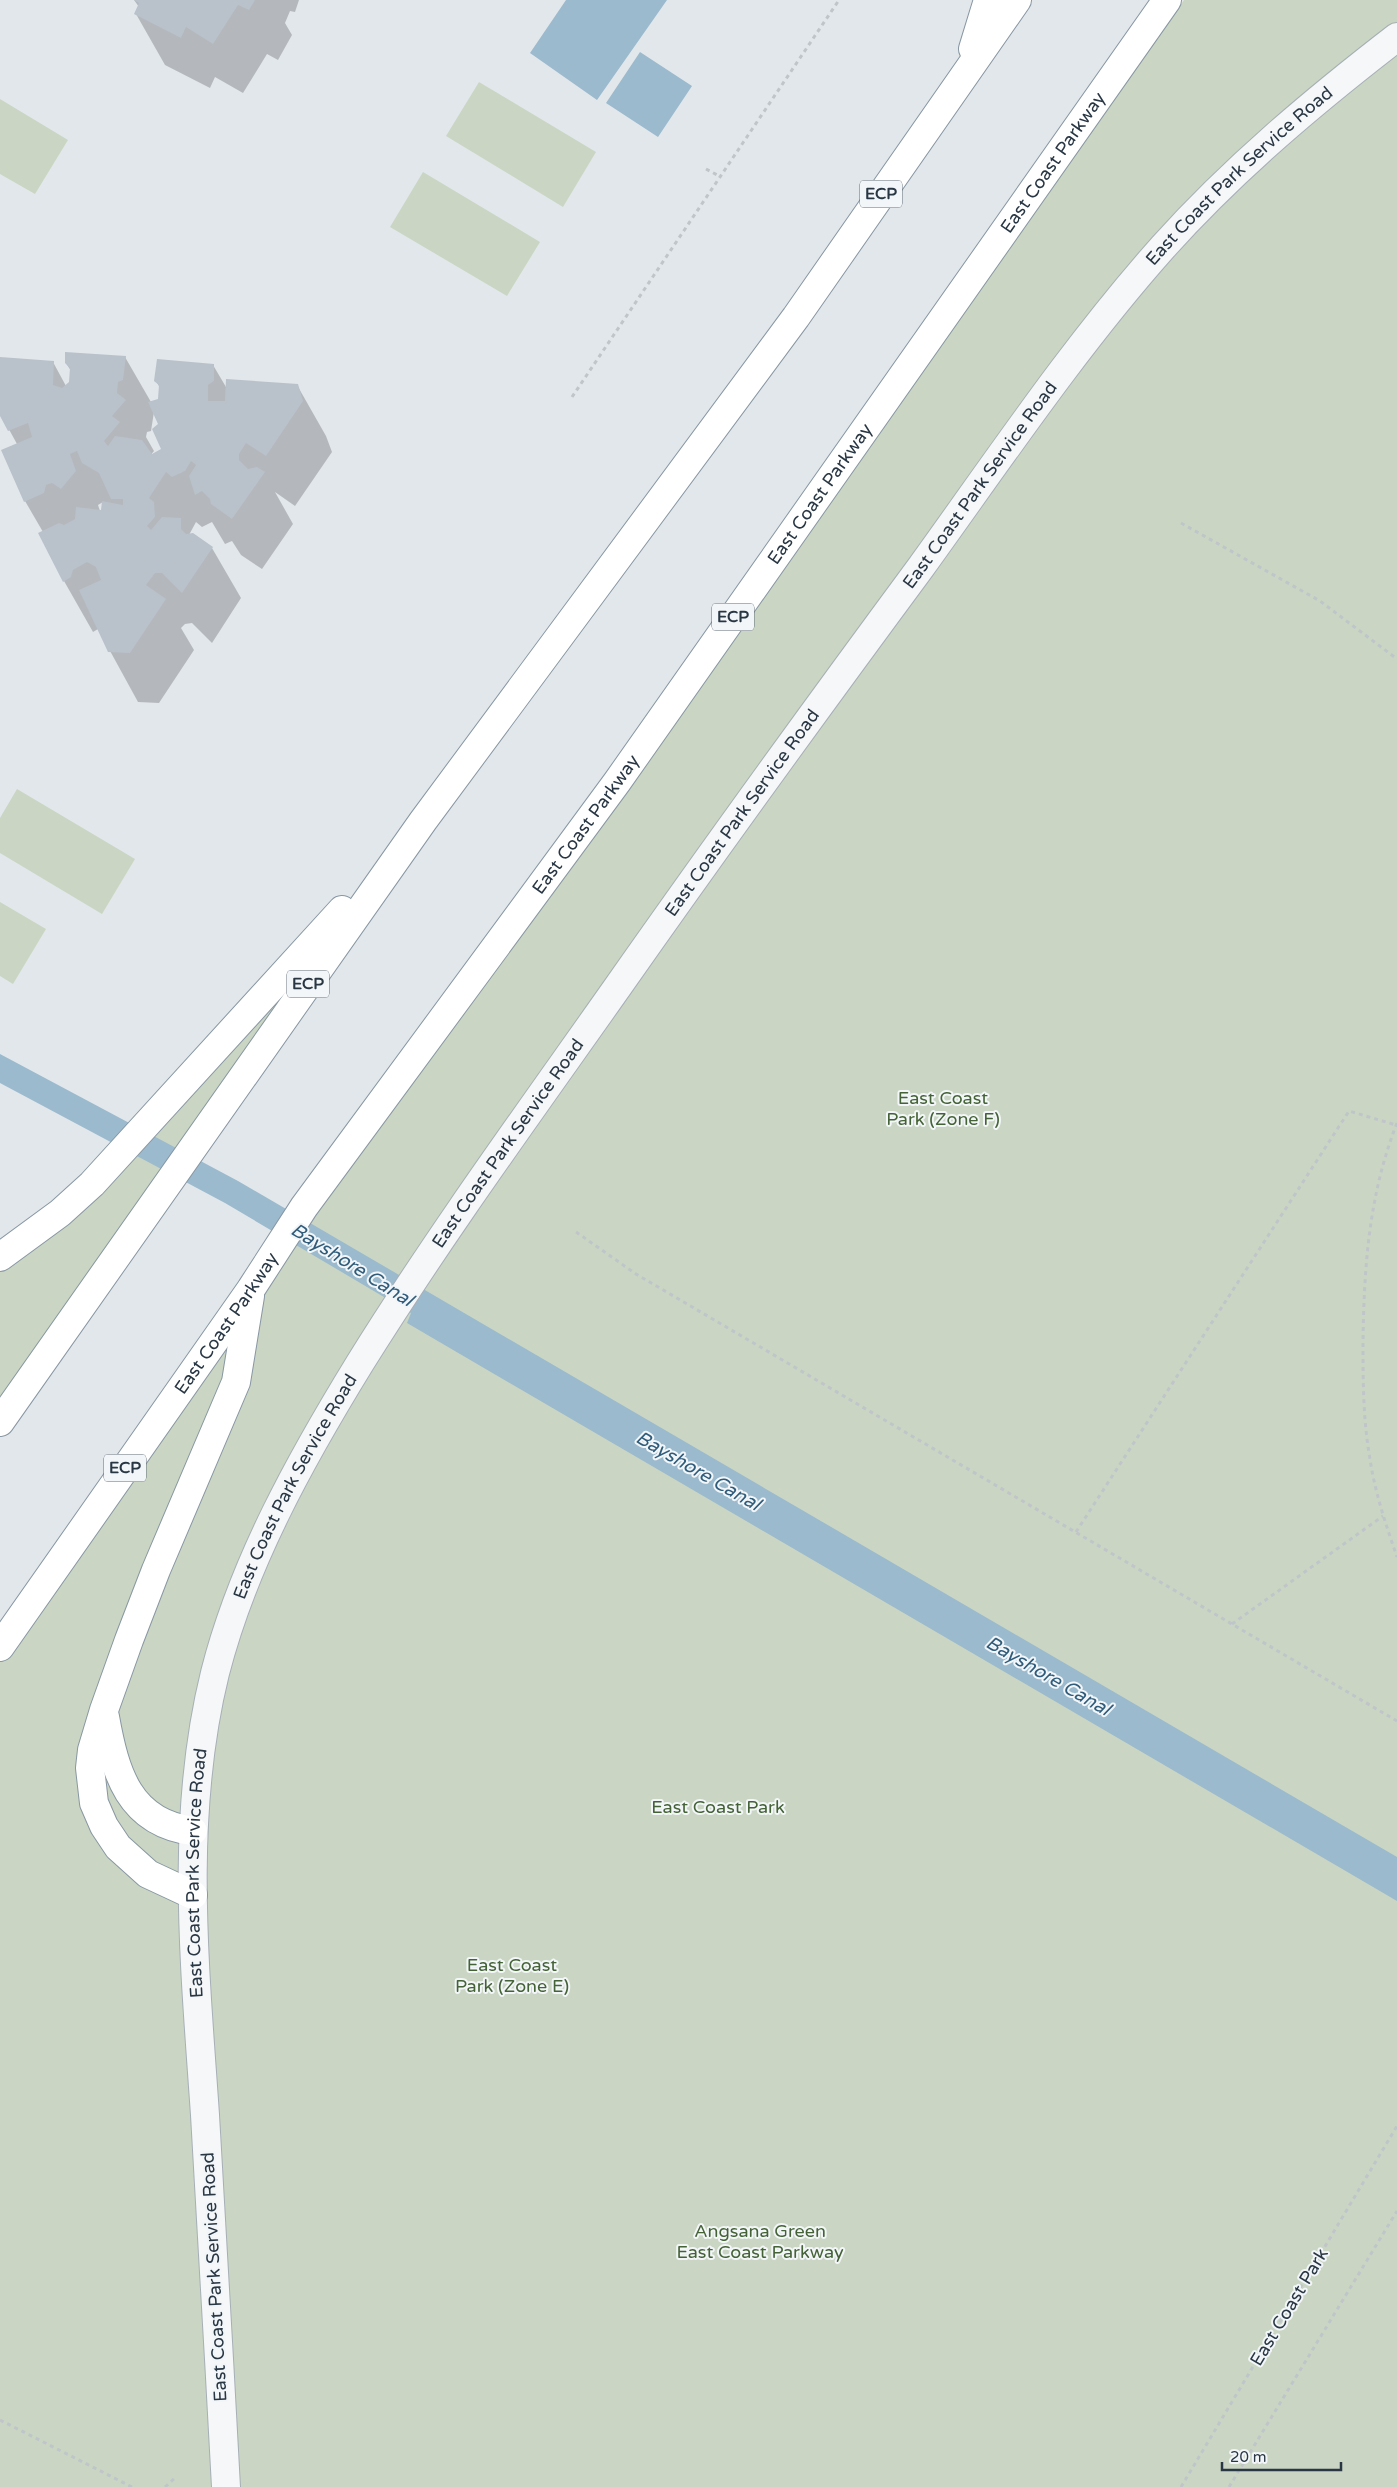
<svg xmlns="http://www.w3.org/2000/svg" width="1397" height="2487" viewBox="0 0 1397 2487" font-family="'Varela Round',sans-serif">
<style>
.green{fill:#cad6c3}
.water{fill:#9bbace}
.shadow{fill:#0003;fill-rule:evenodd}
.building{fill:#b9c1ca}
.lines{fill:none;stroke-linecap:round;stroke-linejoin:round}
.minor-casing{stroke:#a7afb6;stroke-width:30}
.highway-casing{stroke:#8897a3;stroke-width:30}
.path{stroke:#c0c5ca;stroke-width:3;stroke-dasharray:4 4;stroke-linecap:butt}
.minor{stroke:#f5f7f9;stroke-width:28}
.highway{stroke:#fff;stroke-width:28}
.labels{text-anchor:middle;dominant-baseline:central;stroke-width:4;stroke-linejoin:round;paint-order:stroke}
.shield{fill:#f2f6f8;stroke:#65707b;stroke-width:1}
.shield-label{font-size:16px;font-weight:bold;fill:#293745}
.street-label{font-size:18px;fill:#293745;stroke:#f2f6f8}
.park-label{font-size:18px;fill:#446235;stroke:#f2f6f8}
.water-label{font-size:19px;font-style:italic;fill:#305c7c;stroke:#f2f6f8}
</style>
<rect width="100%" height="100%" fill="#e2e7eb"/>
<path class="green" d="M 1184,0 L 1397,0 L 1397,2487 L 0,2487 L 0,1651 L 619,784 Z
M 479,82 L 596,152 L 563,207 L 446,136 Z
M 0,99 L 68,140 L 35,194 L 0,174 Z
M 423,172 L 540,242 L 507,296 L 390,227 Z
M 17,789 L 135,859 L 102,914 L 0,853 L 0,818 Z
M 419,827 L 0,1425 L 0,1257 L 60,1213 Z
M 0,902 L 46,929 L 13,984 L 0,976 Z"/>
<path class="water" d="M 566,0 L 667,0 L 597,100 L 530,53 Z
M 640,52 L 692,86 L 658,137 L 606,103 Z
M 0,1054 L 238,1181 L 1397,1857 L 1397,1901 L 407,1323 L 411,1313 L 225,1203 L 0,1083 Z"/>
<path class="shadow" d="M 134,0 L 299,0 L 295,12 L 290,11 L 285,23 L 292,35 L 278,60 L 267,54 L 243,93 L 215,77 L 210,88 L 165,65 L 136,14 L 139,7 Z
M 125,357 L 151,402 L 159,400 L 160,388 L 156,381 L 213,365 L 226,387 L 297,385 L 326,436 L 332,452 L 295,506 L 275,492 L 293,524 L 262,569 L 241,555 L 232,541 L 225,544 L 212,522 L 202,527 L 196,522 L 189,535 L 212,548 L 241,598 L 212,643 L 192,623 L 185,624 L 181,628 L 194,650 L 159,703 L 138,702 L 98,629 L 93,632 L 64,581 L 43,532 L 25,501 L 17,444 L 0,413 L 0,358 L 53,362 L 66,386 L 70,383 L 71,371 L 66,363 ZM 154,412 L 159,425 L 162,450 L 150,456 L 154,451 L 146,437 L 147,432 L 151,431 ZM 103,502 L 102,511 L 100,511 L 98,505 Z"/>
<path class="building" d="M 134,0 L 255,0 L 249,10 L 238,5 L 213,44 L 186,27 L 181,38 L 134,14 L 139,3 Z
M 65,352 L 126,356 L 123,380 L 118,382 L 117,393 L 126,400 L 112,416 L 120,422 L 104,441 L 108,446 L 115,436 L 142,440 L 152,454 L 161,449 L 152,429 L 158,424 L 148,402 L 158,399 L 159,385 L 154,381 L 157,359 L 214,364 L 214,381 L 208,385 L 208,401 L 225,401 L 226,379 L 298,384 L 303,401 L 266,456 L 246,443 L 239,454 L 239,460 L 248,469 L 257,467 L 265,472 L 232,519 L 211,504 L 210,499 L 202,491 L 195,495 L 189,476 L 196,465 L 191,461 L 185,471 L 172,477 L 166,472 L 149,498 L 154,502 L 155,517 L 147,526 L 151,530 L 162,517 L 181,518 L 181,529 L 186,534 L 193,533 L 213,547 L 182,593 L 162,573 L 155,573 L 146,585 L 166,599 L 130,653 L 108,652 L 79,590 L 101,580 L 96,567 L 87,562 L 73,570 L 71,577 L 63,582 L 38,533 L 59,523 L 64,525 L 75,519 L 76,507 L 101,510 L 102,501 L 123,505 L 123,499 L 111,499 L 99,473 L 82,463 L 77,451 L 70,454 L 76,471 L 61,489 L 52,483 L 46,485 L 44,493 L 24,502 L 1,450 L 32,437 L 28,423 L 8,431 L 0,416 L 0,357 L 54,361 L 53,385 L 62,388 L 69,382 L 70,368 L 65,363 Z"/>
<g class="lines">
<defs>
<g id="minor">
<path id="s1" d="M 226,2487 C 219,2363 213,2239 205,2115 C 195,1968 179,1818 215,1673 C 243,1563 301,1459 360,1363 C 441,1233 531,1110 619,985 C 718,844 819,705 921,567 C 999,459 1074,347 1163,247 C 1233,169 1314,101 1397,37"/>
</g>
<g id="highway">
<path d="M 973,49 L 988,0"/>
<path d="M 0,1257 L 60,1213 L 92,1184 L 342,910"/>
<path d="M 0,1422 L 423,821 L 796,317 L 1017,0"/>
<path id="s2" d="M 0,1647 L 251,1289 L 304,1207 L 617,782 L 1167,0"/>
<path d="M 105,1717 C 115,1773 129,1823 193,1831"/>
<path d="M 193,1895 L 148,1874 L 118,1847 L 104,1826 L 94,1803 L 90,1768 L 92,1750 L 104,1710 L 129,1640 L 156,1570 L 236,1382 L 250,1296"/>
</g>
</defs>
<use href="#minor" class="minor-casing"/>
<use href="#highway" class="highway-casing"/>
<path class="path" d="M 706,169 L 719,176
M 572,397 L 839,0
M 1181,523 L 1320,601 L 1397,659
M 1397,1123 C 1369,1194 1364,1266 1363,1342 C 1363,1381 1363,1420 1370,1459 C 1375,1493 1386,1525 1397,1557
M 576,1232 L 636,1274 L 1397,1721
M 1076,1532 L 1349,1111 L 1396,1125
M 1232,1624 L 1383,1516
M 0,2420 L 132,2487
M 165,2487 L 175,2478
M 1181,2487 L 1397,2126
M 1229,2487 L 1397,2211"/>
<use href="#minor" class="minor"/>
<use href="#highway" class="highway"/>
</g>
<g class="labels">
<g class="shield">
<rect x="860" y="180.5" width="42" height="27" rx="4"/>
<rect x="712" y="603.5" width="42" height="27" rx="4"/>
<rect x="287" y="970.5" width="42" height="27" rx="4"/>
<rect x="104" y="1454.5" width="42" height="27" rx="4"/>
</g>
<g class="shield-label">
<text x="881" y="194">ECP</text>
<text x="733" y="617">ECP</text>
<text x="308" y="984">ECP</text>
<text x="125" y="1468">ECP</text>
</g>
<g class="street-label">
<text stroke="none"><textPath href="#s2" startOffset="1820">East Coast Parkway</textPath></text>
<text stroke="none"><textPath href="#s1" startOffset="2640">East Coast Park Service Road</textPath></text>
<text stroke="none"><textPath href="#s1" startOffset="2235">East Coast Park Service Road</textPath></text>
<text stroke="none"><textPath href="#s2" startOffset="1415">East Coast Parkway</textPath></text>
<text stroke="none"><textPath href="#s1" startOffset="1830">East Coast Park Service Road</textPath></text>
<text stroke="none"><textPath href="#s2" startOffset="1010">East Coast Parkway</textPath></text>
<text stroke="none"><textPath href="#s1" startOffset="1425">East Coast Park Service Road</textPath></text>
<text stroke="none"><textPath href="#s2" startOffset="395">East Coast Parkway</textPath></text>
<text stroke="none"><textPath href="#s1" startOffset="1020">East Coast Park Service Road</textPath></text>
<text stroke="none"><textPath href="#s1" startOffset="615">East Coast Park Service Road</textPath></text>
<text transform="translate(214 2277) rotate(-93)">East Coast Park Service Road</text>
<text transform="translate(1289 2307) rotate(-59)">East Coast Park</text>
</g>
<g class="park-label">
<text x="943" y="1098">East Coast<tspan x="943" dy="21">Park (Zone F)</tspan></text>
<text x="718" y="1807">East Coast Park</text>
<text x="512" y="1965">East Coast<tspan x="512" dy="21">Park (Zone E)</tspan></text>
<text x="760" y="2231">Angsana Green<tspan x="760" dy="21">East Coast Parkway</tspan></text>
</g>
<g class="water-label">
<text transform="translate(352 1265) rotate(32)">Bayshore Canal</text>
<text transform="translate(698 1471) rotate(30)">Bayshore Canal</text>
<text transform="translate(1048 1676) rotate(30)">Bayshore Canal</text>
</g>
</g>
<path d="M1222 2462v8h119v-8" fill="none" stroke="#293745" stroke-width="2.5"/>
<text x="1230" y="2462" font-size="15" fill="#293745" stroke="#f2f6f8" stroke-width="4" paint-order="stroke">20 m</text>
</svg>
